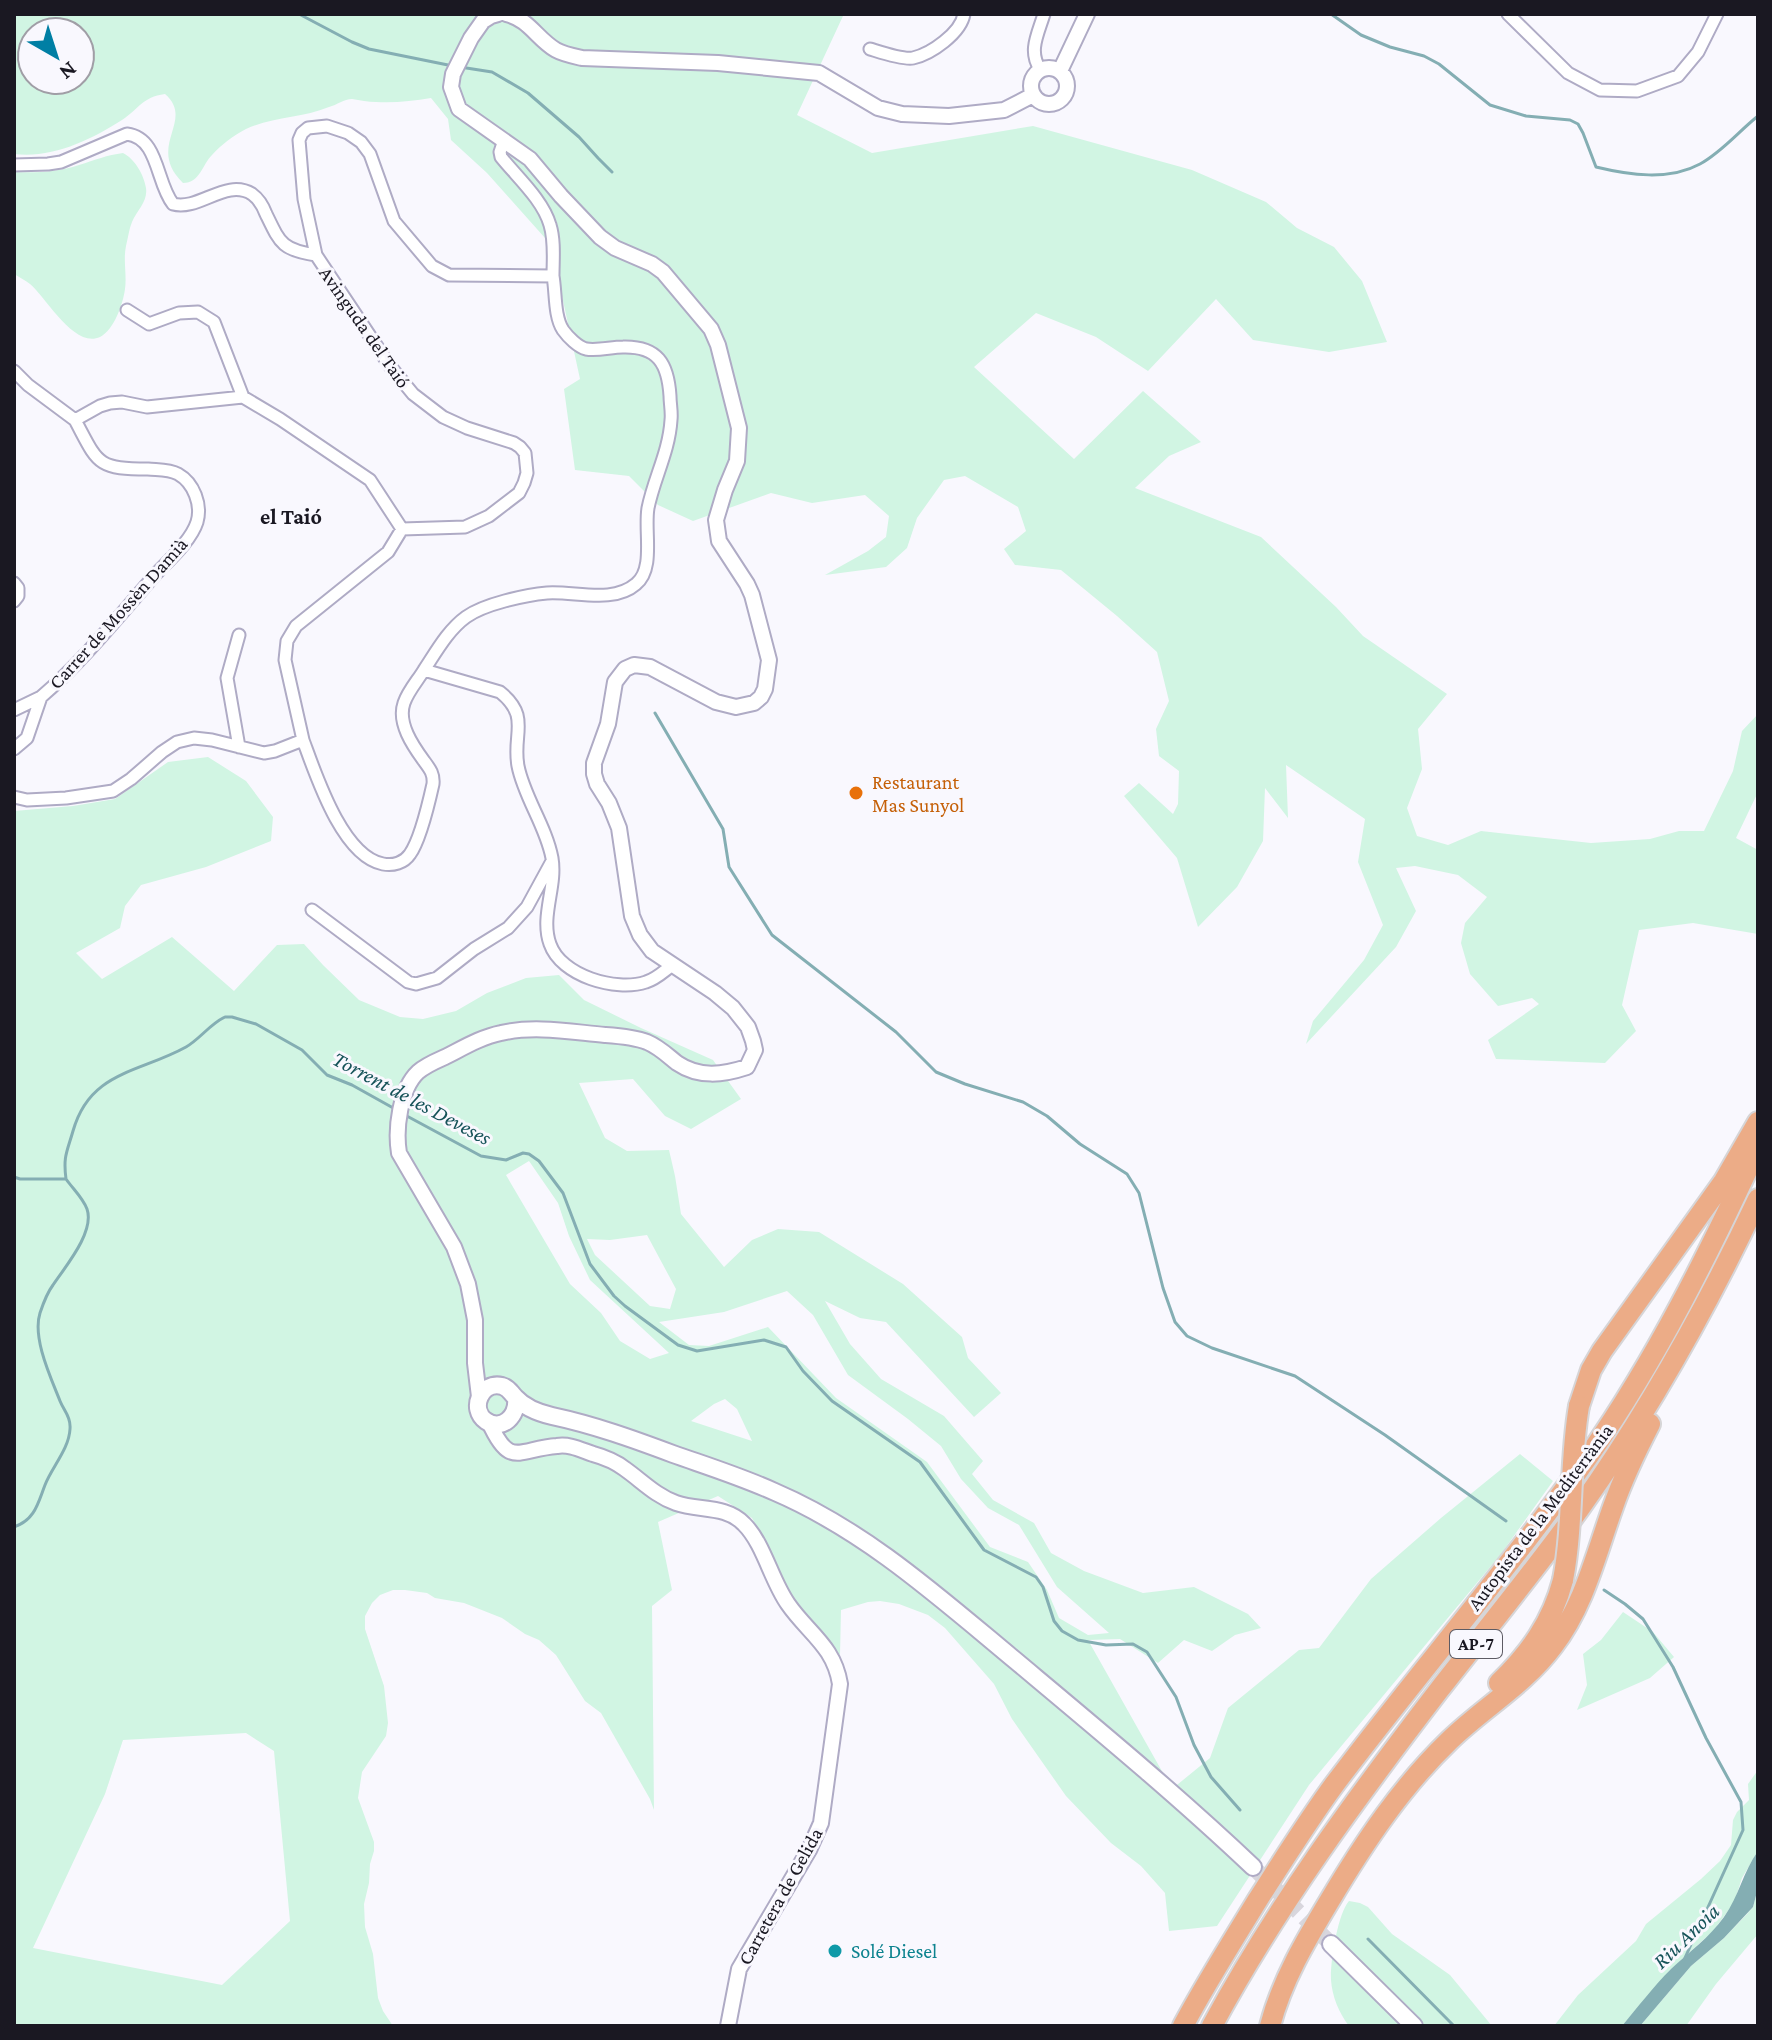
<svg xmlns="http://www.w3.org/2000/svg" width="1772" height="2040" viewBox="0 0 1772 2040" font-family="'Crimson Pro',serif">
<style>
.green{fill:#d1f5e3;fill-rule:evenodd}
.water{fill:#84aeb3}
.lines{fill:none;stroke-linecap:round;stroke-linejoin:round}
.stream{stroke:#84aeb3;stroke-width:3}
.secondary-tunnel{stroke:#d8d6dd;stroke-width:16;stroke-dasharray:16 8;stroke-linecap:butt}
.minor-casing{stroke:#afabc5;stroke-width:15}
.tertiary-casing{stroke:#afabc5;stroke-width:18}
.secondary-casing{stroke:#afabc5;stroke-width:20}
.motorway-casing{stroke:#d6d5d7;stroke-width:24}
.minor{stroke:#fff;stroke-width:11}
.tertiary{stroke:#fff;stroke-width:14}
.secondary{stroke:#fff;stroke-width:16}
.motorway{stroke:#ecac87;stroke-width:20}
.motorway-bridge-casing{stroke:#d6d5d7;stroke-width:24;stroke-linecap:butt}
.motorway-bridge{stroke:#ecac87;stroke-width:20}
.food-dot{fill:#e8710a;stroke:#f9f8fe;stroke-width:3}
.culture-dot{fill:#0f9aa8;stroke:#f9f8fe;stroke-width:3}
.labels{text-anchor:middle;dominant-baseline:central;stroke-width:6;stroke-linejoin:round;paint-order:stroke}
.shield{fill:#f9f8fe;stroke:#5d5b64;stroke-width:2}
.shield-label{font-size:18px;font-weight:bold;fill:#1a1822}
.street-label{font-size:20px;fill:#1a1822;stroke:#f9f8fe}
.food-label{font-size:20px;fill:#c56008;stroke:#f9f8fe;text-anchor:start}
.culture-label{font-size:20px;fill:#0d838f;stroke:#f9f8fe;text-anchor:start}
.neighbourhood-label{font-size:22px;font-weight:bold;fill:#1a1822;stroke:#f9f8fe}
.water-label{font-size:22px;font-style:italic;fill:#165359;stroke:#f9f8fe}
</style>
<rect width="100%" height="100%" fill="#f9f8fe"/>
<path class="green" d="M 14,14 L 839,14 L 843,16 L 797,115 L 872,153 L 1033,126 L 1192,170 L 1266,202 L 1297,228 L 1334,247 L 1362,281 L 1387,342 L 1329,352 L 1253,340 L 1216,299 L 1148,371 L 1096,337 L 1036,313 L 974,367 L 1074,459 L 1143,391 L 1201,442 L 1169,456 L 1135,488 L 1261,537 L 1336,607 L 1363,636 L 1447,694 L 1418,729 L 1422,769 L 1407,808 L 1417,836 L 1448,845 L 1481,831 L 1591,843 L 1650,839 L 1679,831 L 1704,831 L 1733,771 L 1742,731 L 1758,714 L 1758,792 L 1736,838 L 1758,850 L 1758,934 L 1693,923 L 1639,930 L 1622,1005 L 1636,1031 L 1605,1063 L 1496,1059 L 1488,1040 L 1539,1004 L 1532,998 L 1498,1006 L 1470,974 L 1461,943 L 1465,923 L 1487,897 L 1458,875 L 1415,866 L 1396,868 L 1416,911 L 1396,947 L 1306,1044 L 1313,1021 L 1364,960 L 1383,925 L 1358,862 L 1365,819 L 1286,765 L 1288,818 L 1265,788 L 1263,841 L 1237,887 L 1198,927 L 1177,858 L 1124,796 L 1139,783 L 1173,814 L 1178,804 L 1179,771 L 1159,756 L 1156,729 L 1169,701 L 1157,652 L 1117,616 L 1061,570 L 1015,565 L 1004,549 L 1026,531 L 1018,507 L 965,476 L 944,480 L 917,518 L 907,548 L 886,567 L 825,575 L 868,551 L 886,537 L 889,516 L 865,495 L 812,503 L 771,493 L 693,521 L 658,505 L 629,476 L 575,470 L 564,389 L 580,379 L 557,273 L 545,238 L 487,173 L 451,140 L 448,119 L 431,98 C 413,101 395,103 376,102 C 368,102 360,100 352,99 C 344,99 337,105 329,107 C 302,118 272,117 246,129 C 234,135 221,145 212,155 C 202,165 200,183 183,183 C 145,146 196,121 165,94 C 142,97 139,109 122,120 C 91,140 51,159 14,154 ZM 32,32 L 80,32 L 80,80 L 32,80 Z
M 123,153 C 135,159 144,175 146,188 C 148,202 137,210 132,222 C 129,229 128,238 126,246 C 123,260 127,275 125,289 C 123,304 114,330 100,337 C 74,349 46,297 30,284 C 25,280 19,277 14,274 L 14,172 C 36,173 58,172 79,165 C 95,160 107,155 123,153 Z
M 208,757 L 246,781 L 273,817 L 271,841 L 206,867 L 141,885 L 125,906 L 120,928 L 76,953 L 102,979 L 172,937 L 234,991 L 277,945 L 304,944 L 323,965 L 359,1000 L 400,1017 L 423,1019 L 456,1011 L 487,993 L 526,978 L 559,975 L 584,1000 L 641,1028 L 713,1060 L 741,1099 L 691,1129 L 665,1116 L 633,1079 L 579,1083 L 605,1138 L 627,1151 L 669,1150 L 675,1176 L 681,1214 L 724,1267 L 752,1240 L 778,1229 L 819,1232 L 903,1284 L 962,1337 L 968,1358 L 1001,1393 L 974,1417 L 886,1322 L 860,1318 L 825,1301 L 850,1344 L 881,1379 L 944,1416 L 983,1461 L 972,1474 L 993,1500 L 1034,1523 L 1051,1553 L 1084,1571 L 1143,1593 L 1194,1587 L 1248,1614 L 1261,1628 L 1235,1635 L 1212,1651 L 1184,1640 L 1158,1663 L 1120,1639 L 1088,1640 L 1172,1789 L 1210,1758 L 1228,1708 L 1299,1650 L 1319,1648 L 1371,1579 L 1441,1518 L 1520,1454 L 1553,1481 L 1501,1554 L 1309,1785 L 1217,1926 L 1169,1931 L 1165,1893 L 1141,1866 L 1111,1843 L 1066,1796 L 1012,1719 L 994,1684 L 945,1628 L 928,1615 L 899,1604 L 880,1601 L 868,1602 L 841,1610 L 840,1655 L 788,1595 L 772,1555 L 752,1518 L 718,1496 L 658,1522 L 672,1590 L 652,1606 L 654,1810 L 650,1799 L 601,1713 L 585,1701 L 556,1655 L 539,1640 L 525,1634 L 502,1618 L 464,1603 L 435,1598 L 427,1593 L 405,1590 L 393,1590 L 380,1595 L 372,1603 L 365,1616 L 365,1629 L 384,1686 L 388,1723 L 386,1736 L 362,1772 L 358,1798 L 374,1842 L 374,1851 L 370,1864 L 369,1883 L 364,1904 L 365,1927 L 373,1954 L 378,1998 L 383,2011 L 393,2026 L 14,2026 L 14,811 L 73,806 L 115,799 L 168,762 ZM 529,1161 L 558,1203 L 569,1236 L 590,1280 L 669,1353 L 650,1359 L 620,1341 L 601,1313 L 570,1284 L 506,1175 ZM 647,1235 L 676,1289 L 670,1309 L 650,1306 L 595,1255 L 587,1239 L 610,1240 ZM 787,1291 L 813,1315 L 848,1375 L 908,1419 L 941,1446 L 961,1479 L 988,1508 L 1019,1525 L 1057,1587 L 1109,1633 L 1088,1635 L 1059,1618 L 1047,1590 L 1028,1562 L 990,1547 L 927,1462 L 836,1398 L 768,1327 L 709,1346 L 689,1345 L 659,1322 L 724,1312 ZM 725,1399 L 737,1409 L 752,1441 L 691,1421 L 714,1404 ZM 246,1733 L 274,1751 L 290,1921 L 222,1985 L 33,1948 L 105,1794 L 123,1740 Z
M 1623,1612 L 1653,1632 L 1674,1657 L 1650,1678 L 1577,1710 L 1587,1685 L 1583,1654 L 1601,1640 Z
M 1758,1770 L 1758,1851 L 1742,1878 L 1734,1903 L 1713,1931 L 1669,1971 L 1622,2026 L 1554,2026 L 1578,1995 L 1636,1941 L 1646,1924 L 1701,1879 L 1720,1861 L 1731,1845 L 1733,1820 L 1737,1812 L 1749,1800 L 1748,1784 Z
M 1758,1888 L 1758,1934 L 1716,1984 L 1686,2026 L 1640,2026 L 1691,1966 L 1724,1938 L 1747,1914 L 1753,1907 Z
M 1349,1901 L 1360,1903 L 1368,1907 L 1392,1934 L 1450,1975 L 1492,2026 L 1349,2026 C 1339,2013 1332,1996 1331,1980 C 1330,1962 1338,1913 1349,1901 Z"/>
<path class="water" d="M 1758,1851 L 1758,1888 L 1753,1907 L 1724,1938 L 1691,1966 L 1640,2026 L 1622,2026 C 1638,2007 1653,1987 1671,1969 C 1689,1952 1709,1938 1724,1917 C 1739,1896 1743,1872 1758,1851 Z"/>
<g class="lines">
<path class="stream" d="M 299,14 L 352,42 L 369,49 L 448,65
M 1331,14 L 1361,35 L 1390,47 L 1424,56 L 1439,64 L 1490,105 L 1526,116 L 1570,120 L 1578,124 L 1583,133 L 1596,167 C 1629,175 1669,181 1700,164 C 1722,152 1739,131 1758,116
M 460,67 L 492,72 L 528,93 L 579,137 L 598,158 L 612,172
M 655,713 L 723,829 L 729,867 L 772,935 L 896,1032 L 936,1072 L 965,1084 L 1023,1102 L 1047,1116 L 1080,1144 L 1127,1174 L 1139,1193 L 1163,1288 L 1175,1322 L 1187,1336 L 1212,1348 L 1295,1376 L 1385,1435 L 1506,1521
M 405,1115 L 481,1156 L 506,1160 L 523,1153 L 529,1154 L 539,1161 L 563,1193 L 590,1264 L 614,1296 L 625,1306 L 678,1345 L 697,1351 L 764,1340 L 786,1347 L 803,1371 L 832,1401 L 920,1462 L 984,1550 L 1036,1577 L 1043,1587 L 1054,1621 L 1062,1631 L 1078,1640 L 1106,1645 L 1133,1644 L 1147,1652 L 1176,1697 L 1194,1745 L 1211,1777 L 1240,1810
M 14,1177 L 20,1179 L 66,1179 C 63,1156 67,1152 73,1131 C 90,1071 139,1073 186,1047 C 200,1039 210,1024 225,1017 L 232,1017 L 256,1024 L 302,1050 L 327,1075 L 352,1085 L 395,1109
M 14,1527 C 35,1520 38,1503 45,1485 C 52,1467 69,1449 70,1429 C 71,1417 64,1411 60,1401 C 51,1378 32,1338 40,1313 C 43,1304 47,1293 53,1285 C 65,1267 95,1232 87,1209 C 83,1198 73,1189 66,1179
M 1604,1590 L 1625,1604 L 1643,1619 L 1673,1667 L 1706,1738 L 1741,1802 L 1743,1830 L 1684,1960
M 1368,1939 L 1454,2026"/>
<path class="secondary-tunnel" d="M 1253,1867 L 1331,1944"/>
<defs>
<path id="minor" d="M 1508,14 L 1568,73 L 1600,90 L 1637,91 L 1678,76 L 1698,52 L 1717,14
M 870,49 C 880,52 903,60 913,58 C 931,54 961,33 964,14
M 1040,69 C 1028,51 1038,34 1044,14
M 14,165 L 48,164 L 61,162 L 127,134 C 159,138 156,183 173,204 C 199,211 226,178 252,194 C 259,199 263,206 266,214 C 280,243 282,250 316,255
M 127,310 L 149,324 L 179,313 L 198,312 L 214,322 L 243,397
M 14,371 L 28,385 L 75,420 L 100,406 L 110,403 L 122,402 L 147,407 L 243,397 L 280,419 L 370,480 L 402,529 L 465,527 L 489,516 L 519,493 L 524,483 L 527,473 L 525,453 L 520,447 L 514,443 L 467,428 L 443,417 L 413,394 L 390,366 L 316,255 L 304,199 L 299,140 L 302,133 L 308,128 L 327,126 L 348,133 L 361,142 L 370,154 L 394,221 L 432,266 L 449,275 L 553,276 C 553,260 555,241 550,225 C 543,200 517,177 501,157 L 500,152 L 504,140
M 14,583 L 18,588 L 18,596 L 14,601
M 239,635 L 227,678 L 239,747
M 424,670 C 436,652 448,630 466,617 C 484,604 525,595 547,593 C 575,591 613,604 636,584 C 655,569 644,531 648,508 C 654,478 669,452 671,420 C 672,412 670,404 670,396 C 668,364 658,346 623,347 C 611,347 598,351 586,349 C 578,347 568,337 563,330 C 554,316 556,293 553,276
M 41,697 C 84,660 118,617 155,575 C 168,561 191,541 197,522 C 202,505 194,483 178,474 C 169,469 158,470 148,469 C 96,469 98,463 75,420
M 14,710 L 41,697 L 27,738 L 14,749
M 303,740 L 285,660 L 287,641 L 296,626 L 388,552 L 402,529
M 14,797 L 27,800 L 66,798 L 113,791 L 131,779 L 162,752 L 177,742 L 194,738 L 212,740 L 264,753 L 275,751 L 303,740 C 316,775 342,856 383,864 C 393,866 404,863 410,854 C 420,840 429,802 433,784 C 434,774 430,769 424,761 C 413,746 397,723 404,703 C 408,691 418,680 424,670 L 500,692 C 531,717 512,734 518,766 C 524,797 546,826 552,858 C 557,887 540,916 550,944 C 561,976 616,992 646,982 C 656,979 663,972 671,966
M 312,910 L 408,982 L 416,984 L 437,978 L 474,949 L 508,928 L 527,907 L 551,863"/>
<path id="tertiary" d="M 506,14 C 529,19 537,39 556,50 C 563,54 573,56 582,58 L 718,63 L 819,73 L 878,108 L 902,114 L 949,116 L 1004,110 L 1033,95
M1031 86a18 18 0 1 1 36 0a18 18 0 1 1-36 0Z
M 1060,71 L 1087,14
M 479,1397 L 475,1363 L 475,1320 L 468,1284 L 454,1247 L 399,1153 C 395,1129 400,1089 418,1072 C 426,1065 436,1061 445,1057 C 463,1048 481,1037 501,1033 C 535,1025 571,1032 605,1035 C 619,1036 634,1037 647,1042 C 659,1047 667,1055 677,1063 C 699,1078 723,1075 747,1067 L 755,1050 L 753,1041 L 748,1027 L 733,1008 L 715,993 L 652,951 L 640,935 L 632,916 L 619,828 L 609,803 L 597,784 L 594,774 L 594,763 L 608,724 L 615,682 L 625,669 L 634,665 L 650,667 L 716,702 L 736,707 L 754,703 L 761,697 L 765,689 L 769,660 L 752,595 L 747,584 L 719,541 L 716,520 L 725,490 L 737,461 L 739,428 L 718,345 L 711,329 L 663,272 L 652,264 L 615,248 L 600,237 L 561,196 L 530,159 L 459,109 L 451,87 L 453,74 L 471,38 L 483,21 L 491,16 L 498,14
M 489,1422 C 510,1469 518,1449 557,1446 C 570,1444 581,1450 593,1454 C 604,1457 616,1462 625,1469 C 642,1481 656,1496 676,1503 C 699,1511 726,1505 744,1524 C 764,1544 771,1580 788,1604 C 808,1633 834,1646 840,1684 L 821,1823 L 809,1850 L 739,1969 L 728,2026"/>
<path id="secondary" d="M 516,1398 C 518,1415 503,1432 486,1421 C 469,1409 481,1381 502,1386 C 509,1388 510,1392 515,1397 C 524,1407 539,1413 552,1416 C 594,1425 633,1439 673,1454 C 707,1466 742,1477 775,1492 C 866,1531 940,1598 1016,1661 C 1096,1728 1177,1795 1253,1867
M 1331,1944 L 1414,2026"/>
<path id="motorway" d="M 1579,1406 L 1591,1370 L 1602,1351 L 1724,1181 L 1758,1122
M 1499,1683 C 1530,1653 1552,1622 1563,1580
M 1183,2026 C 1206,1983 1232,1942 1257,1901 C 1282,1862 1307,1822 1334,1785 C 1418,1673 1510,1568 1590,1454 C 1657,1358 1709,1253 1758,1147
M 1212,2026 C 1276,1907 1357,1797 1439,1690 C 1486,1630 1535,1570 1580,1508 C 1649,1411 1707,1307 1758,1199
M 1270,2026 C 1282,1980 1306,1940 1330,1900 C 1364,1843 1401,1787 1450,1740 C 1483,1708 1525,1684 1553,1646 C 1584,1606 1596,1554 1613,1507 C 1623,1478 1636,1451 1650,1424"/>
</defs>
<use href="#minor" class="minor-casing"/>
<use href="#tertiary" class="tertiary-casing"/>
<use href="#secondary" class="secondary-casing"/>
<use href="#motorway" class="motorway-casing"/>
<use href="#minor" class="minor"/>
<use href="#tertiary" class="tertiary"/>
<use href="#secondary" class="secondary"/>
<use href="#motorway" class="motorway"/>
<defs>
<path id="motorway-bridge" d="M 1563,1580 C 1574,1522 1569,1463 1579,1406"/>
</defs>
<use href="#motorway-bridge" class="motorway-bridge-casing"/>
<use href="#motorway-bridge" class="motorway-bridge"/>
</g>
<circle class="food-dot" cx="856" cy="793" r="8"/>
<circle class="culture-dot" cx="835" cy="1951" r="8"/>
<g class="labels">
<rect class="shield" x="1450" y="1630" width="52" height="28" rx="6"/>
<g class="shield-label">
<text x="1476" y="1644">AP-7</text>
</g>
<g class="street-label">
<text transform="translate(365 327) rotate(55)">Avinguda del Taió</text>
<text transform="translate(118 613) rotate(-48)">Carrer de Mossèn Damià</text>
<text transform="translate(1540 1517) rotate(-53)">Autopista de la Mediterrània</text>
<text transform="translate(780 1896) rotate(-61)">Carretera de Gelida</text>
</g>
<g class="food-label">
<text x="872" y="782">Restaurant<tspan x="872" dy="23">Mas Sunyol</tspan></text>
</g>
<g class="culture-label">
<text x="851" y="1951">Solé Diesel</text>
</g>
<g class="neighbourhood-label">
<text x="291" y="516">el Taió</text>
</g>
<g class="water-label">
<text transform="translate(412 1098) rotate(28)">Torrent de les Deveses</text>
<text transform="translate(1686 1936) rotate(-44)">Riu Anoia</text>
</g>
</g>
<rect width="1772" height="2040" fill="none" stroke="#1a1822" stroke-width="32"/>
<g transform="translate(56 56) rotate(141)"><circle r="38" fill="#f9f8fe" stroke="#a09ea6" stroke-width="2"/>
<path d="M0-6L14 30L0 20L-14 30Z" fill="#007fa4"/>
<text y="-12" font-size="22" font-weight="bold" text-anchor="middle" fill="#1a1822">N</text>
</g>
</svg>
